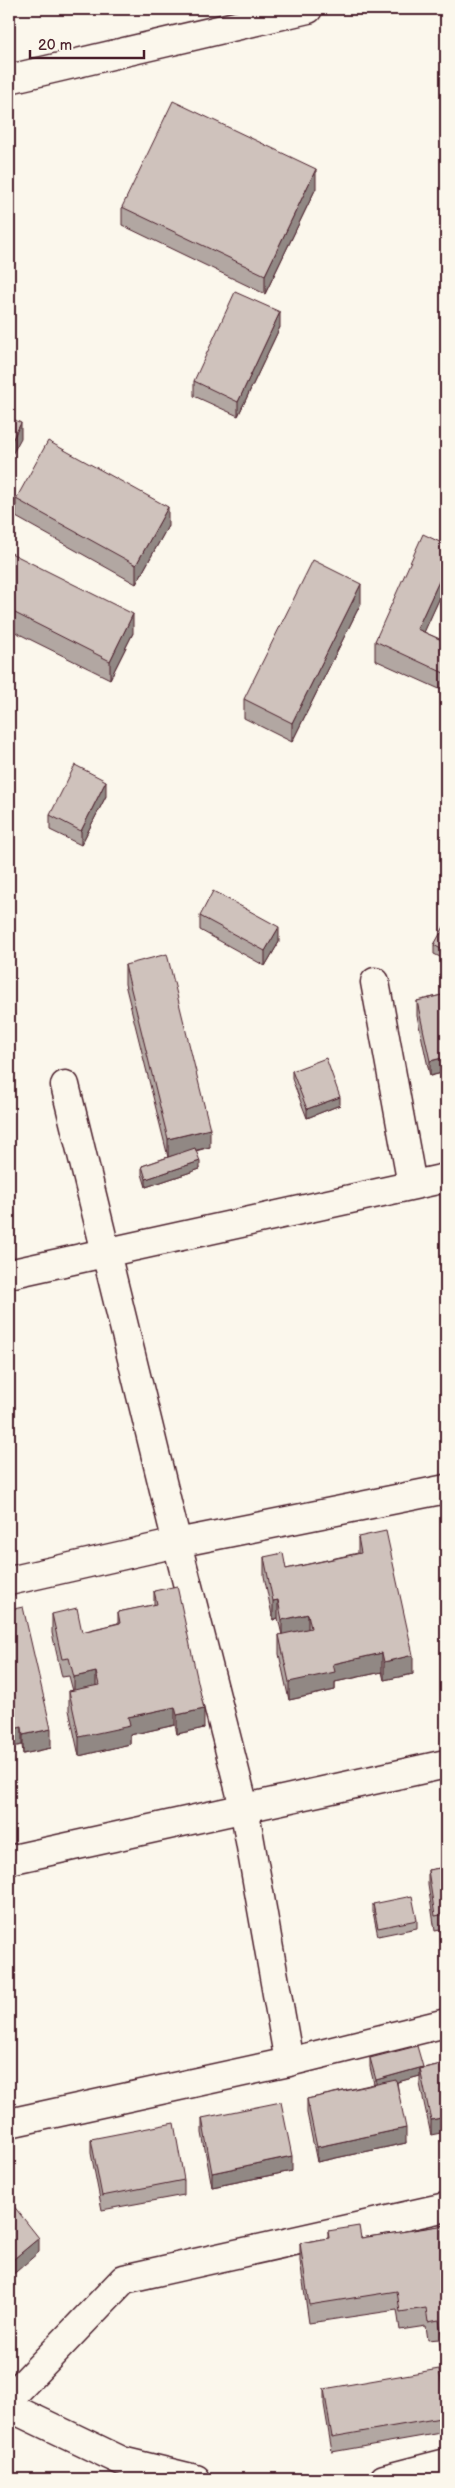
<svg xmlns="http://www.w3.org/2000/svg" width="455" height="2488" viewBox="0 0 455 2488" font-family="'Balsamiq Sans',sans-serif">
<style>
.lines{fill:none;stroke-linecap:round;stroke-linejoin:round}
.street-casing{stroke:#4a1f2b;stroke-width:31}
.street{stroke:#fbf7ec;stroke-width:28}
.wall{fill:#b2a7a2;stroke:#4a1f2b}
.shaded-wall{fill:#918884;stroke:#4a1f2b}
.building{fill:#cfc2bc;stroke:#4a1f2b}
</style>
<rect width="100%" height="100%" fill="#fbf7ec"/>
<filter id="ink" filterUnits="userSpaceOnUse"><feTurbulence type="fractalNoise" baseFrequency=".02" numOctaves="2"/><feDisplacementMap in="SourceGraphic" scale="10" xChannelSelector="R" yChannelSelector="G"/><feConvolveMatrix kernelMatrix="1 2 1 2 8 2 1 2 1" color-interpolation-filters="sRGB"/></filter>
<g filter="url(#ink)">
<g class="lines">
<defs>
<path id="street" d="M 9,79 L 308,9
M 375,982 L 412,1185
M 65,1085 L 177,1543 L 244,1807 L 289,2062
M 9,1274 L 446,1178
M 9,1581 L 177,1543 L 446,1489
M 9,1860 L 446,1764
M 9,2123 L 289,2062 L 446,2023
M 9,2399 L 124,2279 L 446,2207
M 9,2407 L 122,2461 L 196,2479
M 384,2479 L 446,2463"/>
</defs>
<use href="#street" class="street-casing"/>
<use href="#street" class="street"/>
</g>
<path class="wall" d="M 316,188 L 265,294 L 122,225 L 122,207 Z
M 280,327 L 238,416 L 194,396 L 194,381 Z
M 16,499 L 168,526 L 136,584 L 16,517 Z
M 446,545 L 446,584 L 424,632 L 446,642 L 446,692 L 375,660 L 375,641 Z
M 9,552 L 133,633 L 110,679 L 9,629 Z
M 361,603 L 292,742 L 244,718 L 244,699 Z
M 106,796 L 81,845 L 50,830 L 50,815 Z
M 9,855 L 10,865 L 10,873 L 9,873 Z
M 200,916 L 279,942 L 265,966 L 200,930 Z
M 446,924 L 446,960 L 434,954 L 434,945 Z
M 125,965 L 210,1147 L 196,1151 L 200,1169 L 146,1187 L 142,1174 L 142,1166 L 168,1157 L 125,984 Z
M 446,994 L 446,1072 L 430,1076 L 417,1016 L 417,1001 Z
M 292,1071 L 340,1105 L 307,1118 L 292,1079 Z
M 358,1537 L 413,1674 L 384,1680 L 382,1672 L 335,1682 L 335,1690 L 289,1700 L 279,1654 L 279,1635 L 282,1635 L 278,1618 L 273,1620 L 264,1576 L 264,1557 L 286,1569 L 358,1553 Z
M 154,1591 L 204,1728 L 177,1734 L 175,1725 L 130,1735 L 130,1744 L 79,1756 L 69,1710 L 69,1691 L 73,1691 L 69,1676 L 62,1677 L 52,1633 L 52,1614 L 82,1632 L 118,1623 L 118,1612 L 154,1605 Z
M 9,1610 L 51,1748 L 23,1754 L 22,1745 Z
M 446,1867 L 446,1929 L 435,1931 L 428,1885 L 428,1870 Z
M 373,1904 L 417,1920 L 417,1928 L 378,1936 L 373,1912 Z
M 370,2058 L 423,2068 L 446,2063 L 431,2135 L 420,2084 L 420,2076 L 397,2082 L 406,2143 L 317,2162 L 307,2113 L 307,2099 L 374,2084 L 370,2067 Z
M 202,2118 L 292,2171 L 212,2187 L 202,2133 Z
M 91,2139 L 184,2180 L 184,2195 L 102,2210 L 91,2153 Z
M 446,2225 L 446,2354 L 442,2355 L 439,2339 L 428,2340 L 426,2326 L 400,2330 L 397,2310 L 309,2323 L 300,2261 L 300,2243 L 328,2238 L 328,2231 L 361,2238 Z
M 324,2389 L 446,2409 L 446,2432 L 332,2452 L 324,2404 Z"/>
<path class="shaded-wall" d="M 316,169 L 316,188 L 265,294 L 265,275 Z
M 280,312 L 280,327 L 238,416 L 238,402 Z
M 21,423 L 21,438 L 9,460 L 9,446 Z
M 168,507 L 168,526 L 136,584 L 136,565 Z
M 446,566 L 446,584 L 417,648 L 417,629 Z
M 361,584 L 361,603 L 292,742 L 292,723 Z
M 133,614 L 133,633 L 110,679 L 110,661 Z
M 106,781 L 106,796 L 81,845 L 81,831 Z
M 279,927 L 279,942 L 265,966 L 265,951 Z
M 446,1057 L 446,1072 L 430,1076 L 430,1061 Z
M 340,1097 L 340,1105 L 307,1118 L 307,1109 Z
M 210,1129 L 210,1147 L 168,1157 L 168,1139 Z
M 200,1161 L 200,1169 L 146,1187 L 146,1179 Z
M 278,1600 L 278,1618 L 273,1620 L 273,1601 Z
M 308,1614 L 308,1633 L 282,1639 L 282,1620 Z
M 382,1653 L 382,1672 L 335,1682 L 335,1690 L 289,1700 L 289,1682 L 333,1664 Z
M 413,1655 L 413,1674 L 384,1680 L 384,1662 Z
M 96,1672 L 96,1690 L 74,1695 L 74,1677 Z
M 175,1707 L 175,1725 L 130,1735 L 130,1744 L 79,1756 L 79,1737 L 128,1717 Z
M 204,1709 L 204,1728 L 177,1734 L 177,1715 Z
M 22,1727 L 22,1745 L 9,1748 L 9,1730 Z
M 51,1729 L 51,1748 L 23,1754 L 23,1735 Z
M 423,2067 L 423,2075 L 420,2069 L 420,2076 L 376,2088 L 376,2080 Z
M 446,2117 L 446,2132 L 431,2135 L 431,2120 Z
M 406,2128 L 406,2143 L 317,2162 L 317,2147 Z
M 292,2156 L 292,2171 L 212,2187 L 212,2173 Z
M 39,2238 L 39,2252 L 9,2278 L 9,2263 Z"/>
<path class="building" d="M 173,101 L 316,169 L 265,275 L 122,207 Z
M 235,292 L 280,312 L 238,402 L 194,381 Z
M 9,417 L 21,423 L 9,446 Z
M 48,441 L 168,507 L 136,565 L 16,499 Z
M 423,534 L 446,545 L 446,566 L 417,629 L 446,642 L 446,674 L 375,641 Z
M 9,552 L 133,614 L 110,661 L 9,610 Z
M 313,560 L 361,584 L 292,723 L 244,699 Z
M 75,765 L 106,781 L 81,831 L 50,815 Z
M 213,891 L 279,927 L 265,951 L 200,916 Z
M 446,923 L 446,952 L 434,945 Z
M 167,954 L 210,1129 L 168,1139 L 125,965 Z
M 446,994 L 446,1057 L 430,1061 L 417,1001 Z
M 326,1058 L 340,1097 L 307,1109 L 292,1071 Z
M 195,1148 L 200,1161 L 146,1179 L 142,1166 Z
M 386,1531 L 413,1655 L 384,1662 L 382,1653 L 333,1664 L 335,1672 L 289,1682 L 279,1635 L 311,1628 L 308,1614 L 282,1620 L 278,1600 L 273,1601 L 264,1557 L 283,1553 L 286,1569 L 361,1553 L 358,1537 Z
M 177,1586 L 204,1709 L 177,1715 L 175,1707 L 128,1717 L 130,1726 L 79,1737 L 69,1691 L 99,1685 L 96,1672 L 74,1677 L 69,1658 L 62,1659 L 52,1614 L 77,1608 L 82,1632 L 120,1623 L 118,1612 L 157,1604 L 154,1591 Z
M 23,1607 L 51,1729 L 23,1735 L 22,1727 L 9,1730 L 9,1610 Z
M 446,1867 L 446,1914 L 435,1916 L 428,1870 Z
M 412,1896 L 417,1920 L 378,1928 L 373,1904 Z
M 417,2046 L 423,2067 L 376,2080 L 370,2058 Z
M 446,2063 L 446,2117 L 431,2120 L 420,2069 Z
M 396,2080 L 406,2128 L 317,2147 L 307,2099 Z
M 281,2102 L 292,2156 L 212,2173 L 202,2118 Z
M 174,2123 L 184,2180 L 102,2196 L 91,2139 Z
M 9,2200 L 39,2238 L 9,2263 Z
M 446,2225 L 446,2336 L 442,2336 L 439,2320 L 428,2322 L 426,2308 L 400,2312 L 397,2291 L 309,2305 L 300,2243 L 329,2238 L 328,2231 L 359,2226 L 361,2238 Z
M 439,2369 L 446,2409 L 446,2417 L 332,2437 L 324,2389 Z"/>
</g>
<rect width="455" height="2488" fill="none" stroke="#fbf7ec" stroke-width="30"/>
<rect x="15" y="15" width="425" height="2458" fill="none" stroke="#4a1f2b" stroke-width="2" filter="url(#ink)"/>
<path d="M30 50v8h114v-8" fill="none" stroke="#4a1f2b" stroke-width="2.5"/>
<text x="38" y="50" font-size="15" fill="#4a1f2b" stroke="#fbf7ec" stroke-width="4" paint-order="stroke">20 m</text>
</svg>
